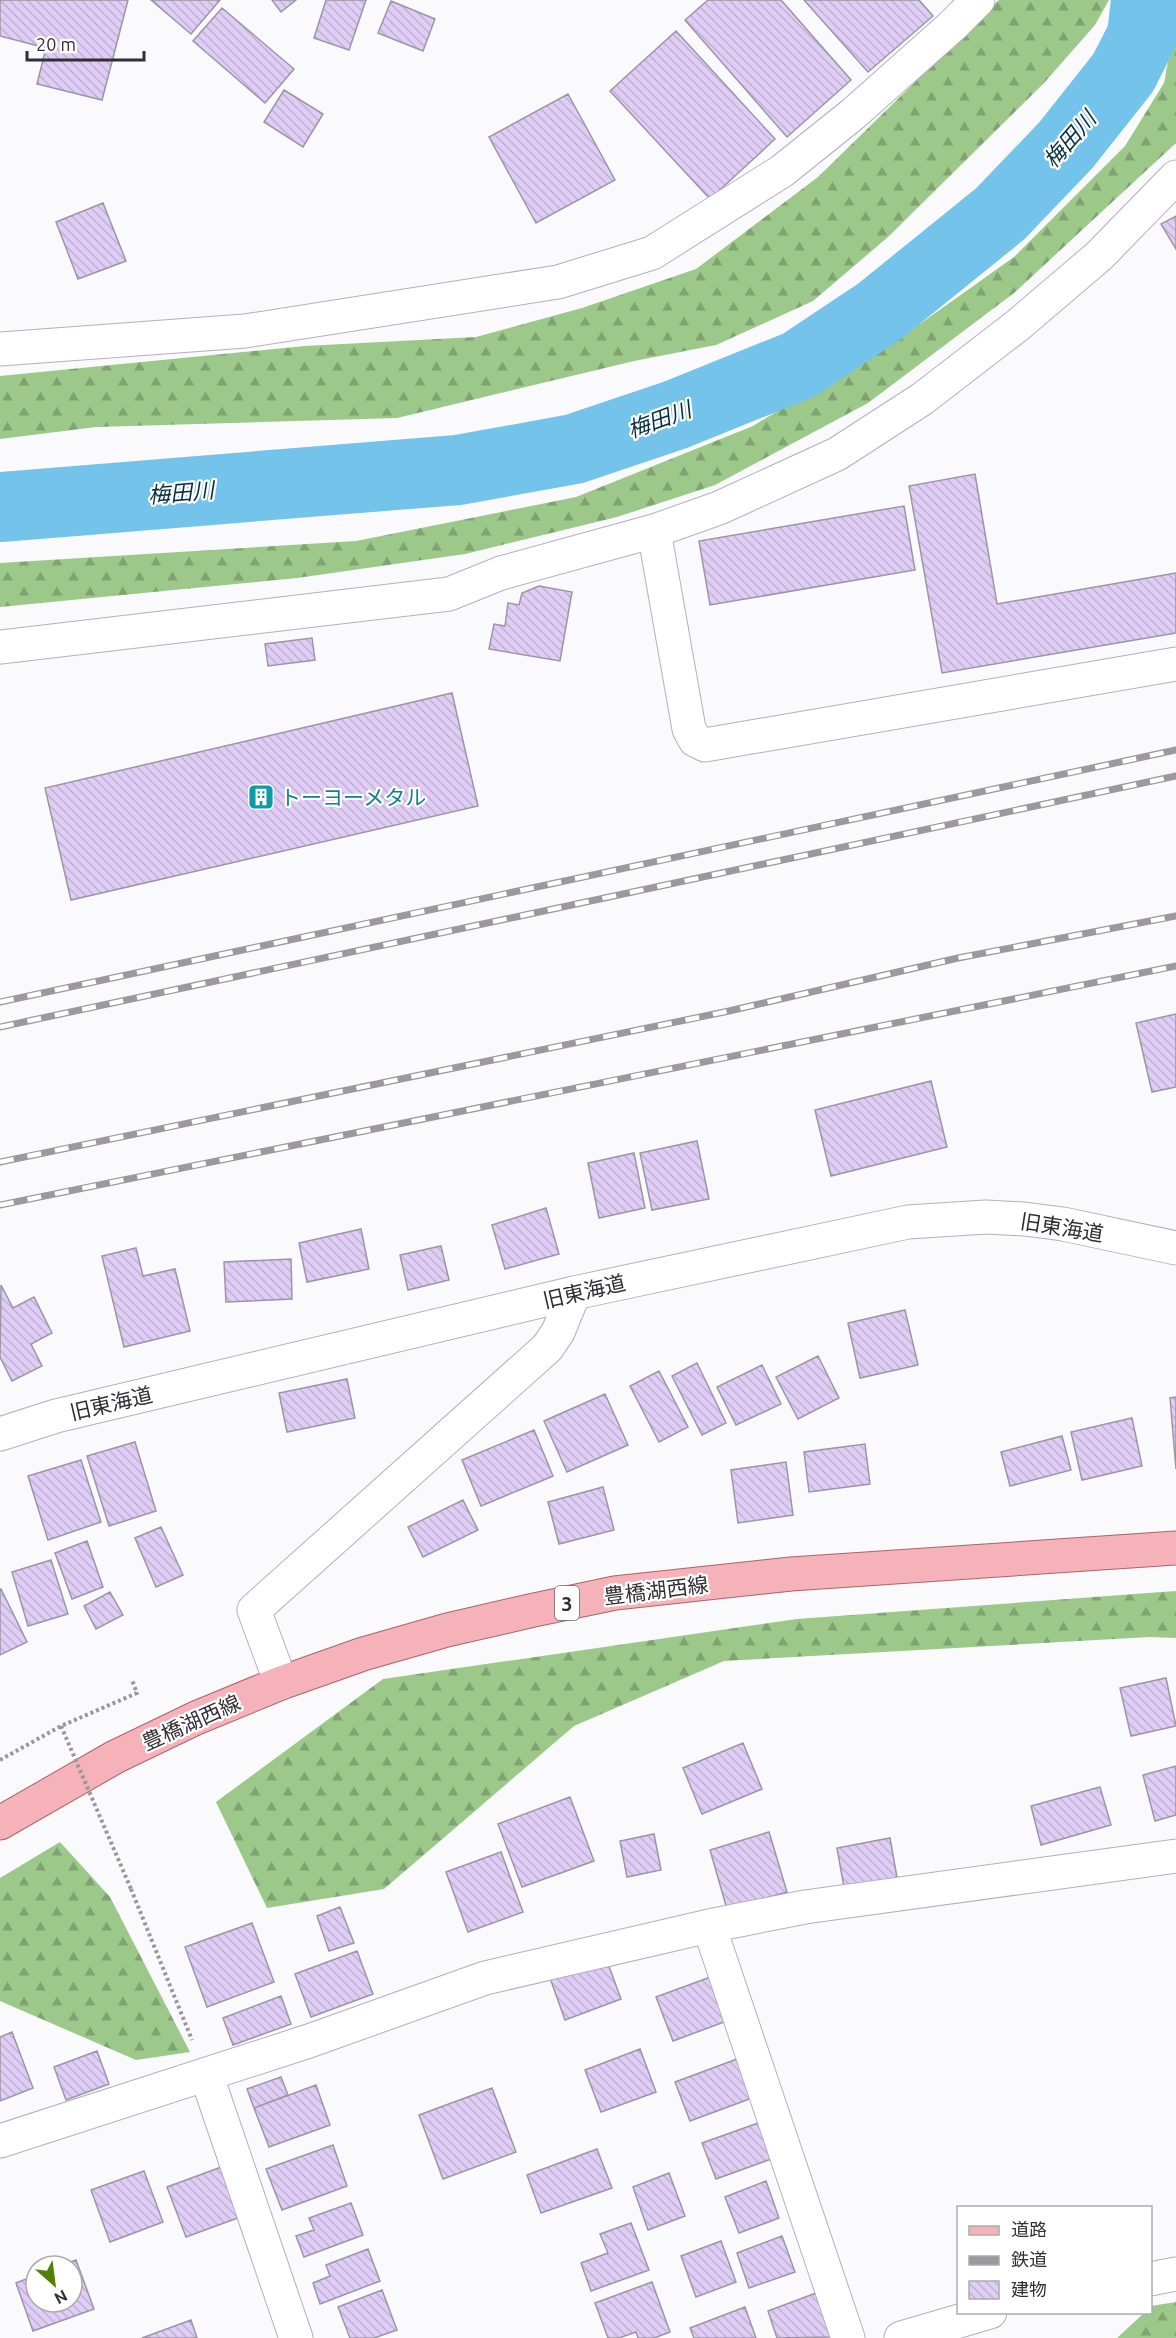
<svg xmlns="http://www.w3.org/2000/svg" width="1176" height="2338" viewBox="0 0 1176 2338" font-family="Ubuntu,'Noto Sans JP',sans-serif">
<style>
.forest{fill:url(#forest-firs)}
.lines{fill:none;stroke-linecap:round;stroke-linejoin:round}
.river{stroke:#73c3ea;stroke-width:70}
.building{fill:url(#building-back-hatch);stroke:#9c95a5;stroke-width:1.5}
.street-casing{stroke:#b6aec0;stroke-width:35}
.secondary-casing{stroke:#b6aec0;stroke-width:35}
.primary-casing{stroke:#ac636c;stroke-width:35}
.path{stroke:#98979b;stroke-width:4;stroke-dasharray:3 3;stroke-linecap:butt}
.street{stroke:#fff;stroke-width:33}
.secondary{stroke:#fff;stroke-width:33}
.primary{stroke:#f5b2b8;stroke-width:33}
.rail-casing{stroke:#9b999e;stroke-width:7}
.rail{stroke:#fff;stroke-width:4.5;stroke-dasharray:14;stroke-linecap:butt}
.path-bridge{stroke:#98979b;stroke-width:4;stroke-dasharray:3 3;stroke-linecap:butt}
.labels{text-anchor:middle;dominant-baseline:central;stroke-width:4.5;stroke-linejoin:round;paint-order:stroke}
.shield{fill:#fff;stroke:#6f6d72;stroke-width:1.5}
.shield-label{font-size:20px;font-weight:bold;fill:#312e35}
.culture-label{font-size:21px;fill:#0d838f;stroke:#fff;text-anchor:start}
.street-label{font-size:21px;fill:#312e35;stroke:#fff}
.water-label{font-size:22px;font-style:italic;fill:#092f3f;stroke:#fff}
</style>
<defs>
<pattern id="forest-firs" width="22" height="20" patternUnits="userSpaceOnUse" patternTransform="scale(1.5)"><rect width="22" height="20" fill="#9cc88a"/><path d="M5 1l3.5 6h-7zM16 11l3.5 6h-7z" fill="#80a372"/></pattern>
<pattern id="building-back-hatch" width="6" height="6" patternUnits="userSpaceOnUse" patternTransform="scale(1.5)"><rect width="6" height="6" fill="#e0cdf6"/><path d="M-1 5l2 2M0 0l6 6M5-1l2 2" fill="none" stroke="#c1b0d4"/></pattern>
</defs>
<rect width="100%" height="100%" fill="#faf9fc"/>
<path class="forest" d="M 999,0 L 1109,0 L 1095,25 L 1044,83 L 888,237 L 813,301 L 716,345 L 634,361 L 397,418 L 96,427 L 0,439 L 0,376 L 305,346 L 476,337 L 582,308 L 696,269 L 818,177 Z
M 1176,19 L 1176,143 L 1014,293 L 868,403 L 715,485 L 617,517 L 465,554 L 297,578 L 0,607 L 0,563 L 356,541 L 576,497 L 753,426 L 910,331 L 1014,257 L 1125,146 L 1164,83 Z
M 1176,1591 L 1176,1638 L 1150,1637 L 724,1661 L 574,1726 L 384,1889 L 267,1908 L 216,1802 L 383,1679 L 797,1619 Z
M 60,1842 L 110,1897 L 190,2052 L 136,2060 L 0,2001 L 0,1878 Z
M 1176,2302 L 1176,2338 L 1117,2338 L 1144,2313 L 1150,2312 L 1151,2306 Z"/>
<g class="lines">
<path class="river" d="M 0,507 L 458,470 L 574,449 L 675,415 L 799,365 L 880,311 L 1000,214 L 1066,145 L 1123,73 L 1142,36 L 1146,0"/>
</g>
<path class="building" d="M 0,0 L 128,0 L 102,100 L 37,84 L 46,48 L 0,36 Z
M 151,0 L 220,0 L 191,34 Z
M 272,0 L 296,0 L 281,12 Z
M 326,0 L 366,0 L 349,50 L 314,38 Z
M 708,0 L 781,0 L 851,80 L 787,137 L 685,20 Z
M 804,0 L 919,0 L 933,16 L 868,72 Z
M 391,1 L 435,19 L 423,51 L 378,33 Z
M 222,8 L 294,69 L 265,103 L 193,41 Z
M 676,31 L 775,139 L 710,199 L 610,91 Z
M 284,90 L 323,114 L 303,147 L 264,122 Z
M 568,94 L 615,180 L 536,223 L 489,137 Z
M 103,203 L 126,261 L 78,279 L 56,222 Z
M 1176,216 L 1176,249 L 1161,224 Z
M 975,474 L 997,604 L 1176,573 L 1176,633 L 942,673 L 909,486 Z
M 904,506 L 915,570 L 710,605 L 699,541 Z
M 539,586 L 572,592 L 560,661 L 489,649 L 494,624 L 505,626 L 508,603 L 519,605 L 522,593 Z
M 312,638 L 315,660 L 268,666 L 265,644 Z
M 452,693 L 478,806 L 71,900 L 45,788 Z
M 1176,1014 L 1176,1087 L 1152,1092 L 1136,1023 Z
M 931,1081 L 947,1147 L 831,1176 L 815,1110 Z
M 697,1141 L 709,1199 L 652,1210 L 640,1153 Z
M 634,1153 L 645,1208 L 599,1218 L 588,1163 Z
M 546,1208 L 559,1254 L 505,1269 L 492,1225 Z
M 361,1229 L 369,1269 L 307,1282 L 299,1243 Z
M 441,1246 L 449,1280 L 408,1290 L 400,1255 Z
M 136,1248 L 143,1276 L 175,1269 L 190,1331 L 124,1347 L 102,1256 Z
M 291,1259 L 292,1299 L 226,1302 L 224,1262 Z
M 1,1285 L 13,1308 L 34,1297 L 52,1333 L 31,1344 L 42,1366 L 12,1381 L 0,1357 Z
M 905,1310 L 918,1365 L 860,1378 L 848,1323 Z
M 818,1356 L 839,1398 L 798,1419 L 776,1377 Z
M 697,1363 L 726,1423 L 702,1435 L 672,1376 Z
M 762,1365 L 781,1404 L 736,1425 L 717,1387 Z
M 659,1371 L 688,1427 L 659,1442 L 630,1386 Z
M 347,1379 L 355,1418 L 287,1432 L 279,1393 Z
M 605,1394 L 628,1445 L 567,1472 L 544,1421 Z
M 1176,1397 L 1176,1469 L 1170,1398 Z
M 1132,1418 L 1142,1466 L 1082,1480 L 1071,1432 Z
M 534,1430 L 553,1476 L 481,1506 L 462,1460 Z
M 1062,1436 L 1071,1470 L 1010,1486 L 1001,1452 Z
M 135,1442 L 156,1511 L 109,1526 L 87,1456 Z
M 865,1444 L 870,1484 L 809,1492 L 804,1452 Z
M 81,1460 L 101,1522 L 48,1540 L 28,1476 Z
M 786,1462 L 793,1515 L 738,1523 L 731,1470 Z
M 603,1487 L 614,1530 L 559,1544 L 548,1502 Z
M 463,1500 L 478,1530 L 423,1557 L 408,1527 Z
M 161,1527 L 183,1575 L 156,1587 L 135,1538 Z
M 87,1541 L 103,1587 L 72,1599 L 55,1553 Z
M 51,1560 L 68,1614 L 28,1626 L 12,1572 Z
M 1,1589 L 27,1642 L 0,1655 L 0,1589 Z
M 110,1592 L 123,1615 L 96,1629 L 84,1606 Z
M 1166,1678 L 1176,1726 L 1131,1736 L 1120,1688 Z
M 743,1743 L 762,1789 L 702,1814 L 683,1768 Z
M 1176,1766 L 1176,1815 L 1155,1821 L 1143,1775 Z
M 1100,1787 L 1111,1825 L 1041,1845 L 1031,1806 Z
M 570,1797 L 594,1861 L 522,1887 L 498,1824 Z
M 769,1832 L 787,1892 L 727,1909 L 710,1850 Z
M 654,1834 L 661,1870 L 627,1877 L 620,1841 Z
M 890,1838 L 898,1883 L 845,1893 L 837,1848 Z
M 501,1852 L 523,1912 L 468,1932 L 446,1872 Z
M 340,1907 L 354,1943 L 329,1951 L 317,1916 Z
M 252,1923 L 274,1982 L 207,2007 L 185,1947 Z
M 357,1951 L 373,1994 L 311,2017 L 295,1974 Z
M 606,1958 L 621,1999 L 565,2020 L 550,1978 Z
M 716,1975 L 732,2019 L 673,2041 L 656,1997 Z
M 281,1996 L 291,2024 L 233,2045 L 223,2018 Z
M 12,2032 L 33,2088 L 0,2101 L 0,2037 Z
M 640,2049 L 656,2092 L 601,2112 L 585,2070 Z
M 97,2051 L 109,2084 L 66,2100 L 54,2067 Z
M 737,2059 L 752,2098 L 690,2121 L 675,2082 Z
M 281,2077 L 288,2095 L 254,2108 L 247,2089 Z
M 316,2085 L 330,2125 L 269,2147 L 254,2108 Z
M 492,2088 L 516,2152 L 443,2179 L 419,2115 Z
M 761,2122 L 774,2158 L 716,2179 L 702,2143 Z
M 333,2145 L 347,2186 L 282,2210 L 266,2169 Z
M 597,2149 L 612,2188 L 541,2213 L 527,2175 Z
M 224,2166 L 243,2216 L 186,2237 L 167,2187 Z
M 144,2171 L 163,2222 L 110,2242 L 91,2190 Z
M 669,2173 L 685,2216 L 648,2230 L 633,2187 Z
M 766,2181 L 779,2218 L 739,2233 L 725,2197 Z
M 351,2203 L 363,2235 L 304,2257 L 296,2236 L 314,2230 L 309,2218 Z
M 631,2223 L 649,2270 L 591,2291 L 581,2263 L 608,2253 L 600,2234 Z
M 782,2236 L 795,2272 L 749,2288 L 737,2253 Z
M 721,2241 L 736,2282 L 696,2297 L 681,2256 Z
M 368,2249 L 380,2281 L 320,2304 L 313,2283 L 330,2276 L 326,2265 Z
M 76,2260 L 94,2309 L 33,2331 L 16,2283 L 36,2275 L 36,2302 L 72,2302 L 72,2266 L 60,2266 Z
M 652,2282 L 670,2332 L 654,2338 L 638,2338 L 636,2332 L 619,2338 L 608,2338 L 595,2303 Z
M 382,2290 L 397,2330 L 374,2338 L 350,2338 L 338,2307 Z
M 816,2293 L 832,2337 L 777,2338 L 768,2311 Z
M 745,2307 L 756,2338 L 694,2338 L 690,2328 Z
M 191,2320 L 197,2338 L 142,2338 Z"/>
<g class="lines">
<defs>
<path id="street" d="M 0,349 L 245,331 L 558,282 L 652,253 L 782,171 L 853,114 L 952,26 L 978,0
M 654,531 L 689,729 L 695,740 L 705,745 L 1176,664
M 0,647 L 449,594 L 501,573 L 654,531 L 719,508 L 837,454 L 922,399 L 1018,325 L 1099,256 L 1176,177
M 281,1683 L 254,1610 L 547,1348 L 558,1332 L 574,1293
M 709,1926 L 848,2338
M 206,2074 L 296,2338
M 0,2141 L 309,2041 L 485,1978 L 709,1926 L 805,1907 L 1176,1856
M 1150,2279 L 1176,2274
M 901,2338 L 990,2312"/>
<path id="secondary" d="M 0,1434 L 56,1416 L 574,1293 L 908,1222 L 986,1217 L 1024,1219 L 1063,1224 L 1176,1248"/>
<path id="primary" d="M 0,1823 L 115,1757 L 196,1718 L 281,1683 L 363,1654 L 447,1630 L 534,1610 L 615,1593 L 791,1574 L 1176,1548"/>
</defs>
<use href="#street" class="street-casing"/>
<use href="#secondary" class="secondary-casing"/>
<use href="#primary" class="primary-casing"/>
<path class="path" d="M 0,1760 L 61,1726 L 137,1693 L 132,1680
M 131,1889 L 192,2040"/>
<use href="#street" class="street"/>
<use href="#secondary" class="secondary"/>
<use href="#primary" class="primary"/>
<defs>
<path id="rail" d="M 0,1002 L 1176,750
M 0,1027 L 1176,776
M 0,1162 L 729,1011 L 958,958 L 1176,916
M 0,1205 L 1176,966"/>
</defs>
<use href="#rail" class="rail-casing"/>
<use href="#rail" class="rail"/>
<path class="path-bridge" d="M 61,1726 L 131,1889"/>
</g>
<defs>
<symbol id="building-square" viewBox="-11 -11 22 22"><rect x="-9" y="-9" width="18" height="18" rx="4" fill="#0f9aa8" stroke="#fff"/><path d="M-4-6H4V6H1V3H-1V6H-4ZM-2.5-4.3h1.7v1.8h-1.7ZM.8-4.3h1.7v1.8H.8ZM-2.5-1h1.7V.8h-1.7ZM.8-1h1.7V.8H.8Z" fill="#fff"/></symbol>
</defs>
<g fill-rule="evenodd">
<use href="#building-square" x="246" y="782" width="30" height="30"/>
</g>
<g class="labels">
<rect class="shield" x="555" y="1586" width="24" height="34" rx="4.5"/>
<g class="shield-label">
<text x="567" y="1603">3</text>
</g>
<g class="culture-label">
<text x="280" y="797">トーヨーメタル</text>
</g>
<g class="street-label">
<text transform="translate(1062 1227) rotate(9)">旧東海道</text>
<text transform="translate(584 1291) rotate(-13)">旧東海道</text>
<text transform="translate(111 1403) rotate(-13)">旧東海道</text>
<text transform="translate(656 1590) rotate(-7)">豊橋湖西線</text>
<text transform="translate(191 1722) rotate(-24)">豊橋湖西線</text>
</g>
<g class="water-label">
<text transform="translate(1069 139) rotate(-49)">梅田川</text>
<text transform="translate(659 419) rotate(-20)">梅田川</text>
<text transform="translate(181 492) rotate(-5)">梅田川</text>
</g>
</g>
<rect x="957" y="2206" width="195" height="108" fill="#ffffff" stroke="#adabae" stroke-width="1.5"/>
<rect x="969" y="2226" width="30" height="9" fill="#f5b2b8" stroke="#adabae" stroke-width="1.5"/>
<text x="1011" y="2236" font-size="18" fill="#312e35">道路</text>
<rect x="969" y="2256" width="30" height="9" fill="#9b999e" stroke="#adabae" stroke-width="1.5"/>
<text x="1011" y="2266" font-size="18" fill="#312e35">鉄道</text>
<rect x="969" y="2281" width="30" height="18" fill="url(#building-back-hatch)" stroke="#adabae" stroke-width="1.5"/>
<text x="1011" y="2296" font-size="18" fill="#312e35">建物</text>
<g transform="translate(54 2284) rotate(152)"><circle r="28" fill="#ffffff" stroke="#adabae" stroke-width="1.5"/>
<path d="M0-4.5L10 22L0 15L-10 22Z" fill="#527f06"/>
<text y="-9" font-size="16" font-weight="bold" text-anchor="middle" fill="#312e35">N</text>
</g>
<path d="M27 51v9h117v-9" fill="none" stroke="#312e35" stroke-width="3"/>
<text x="36" y="51" font-size="18" fill="#312e35" stroke="#ffffff" stroke-width="4.5" paint-order="stroke">20 m</text>
</svg>
